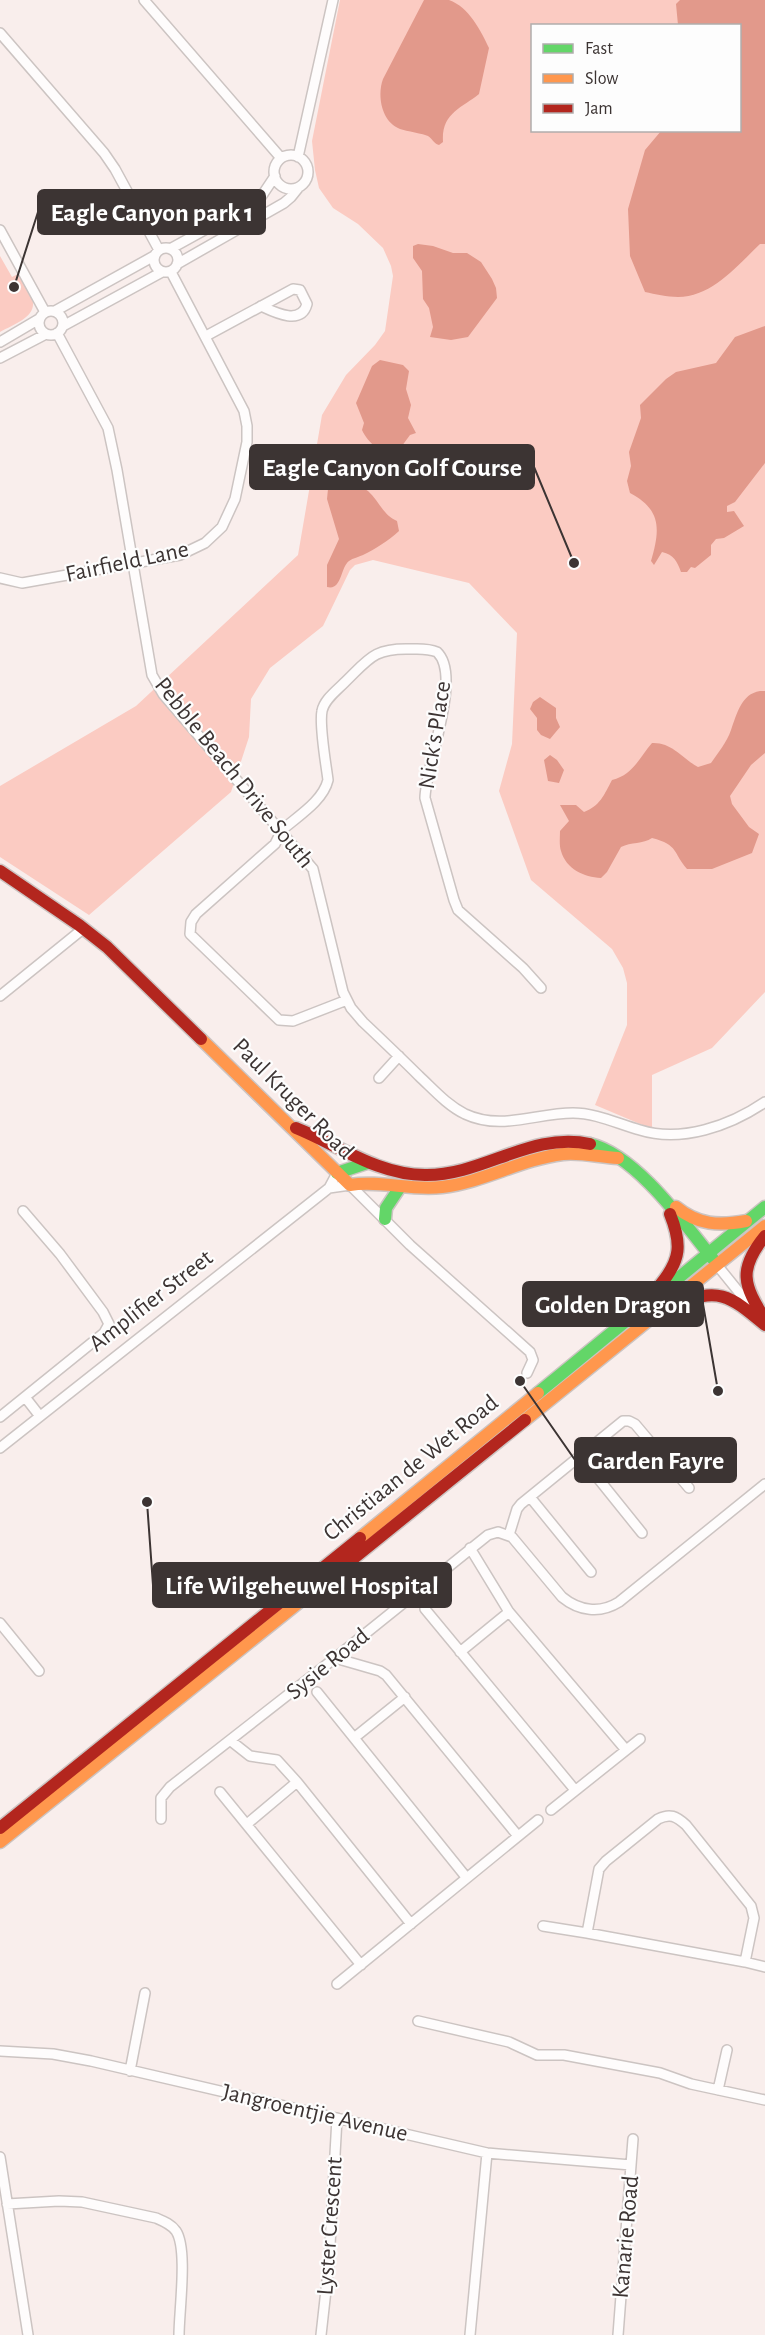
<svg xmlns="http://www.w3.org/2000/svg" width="765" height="2335" viewBox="0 0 765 2335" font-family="'Alegreya Sans',sans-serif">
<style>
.green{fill:#fbcbc2;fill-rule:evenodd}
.water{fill:#e2998b}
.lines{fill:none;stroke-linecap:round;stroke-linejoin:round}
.street-casing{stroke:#ccc4c2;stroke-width:12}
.fast-casing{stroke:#ccc4c2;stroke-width:15}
.slow-casing{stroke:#ccc4c2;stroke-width:15}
.jam-casing{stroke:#ccc4c2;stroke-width:15}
.street{stroke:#fefcfc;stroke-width:9}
.fast{stroke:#63d668;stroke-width:12}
.slow{stroke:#ff974d;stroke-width:12}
.jam{stroke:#b3261e;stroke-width:12}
.labels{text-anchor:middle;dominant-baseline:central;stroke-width:4.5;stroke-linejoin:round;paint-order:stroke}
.street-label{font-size:24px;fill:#3c3433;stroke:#fdfdfd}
.leader{fill:none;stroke:#3c3433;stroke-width:2}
.callout-dot{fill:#3c3433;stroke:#fdfdfd;stroke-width:2}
.callout{fill:#3c3433;stroke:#3c3433;stroke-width:2}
.callout-label{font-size:26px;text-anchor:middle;font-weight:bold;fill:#fff}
</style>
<rect width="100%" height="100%" fill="#f9eeec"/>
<path class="green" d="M 340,0 L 765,0 L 765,992 L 712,1048 L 652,1075 L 652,1129 L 595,1105 L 627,1025 L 627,983 L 623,968 L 612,949 L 531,880 L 499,791 L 512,744 L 517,633 L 469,583 L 373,560 L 355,565 L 350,570 L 323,626 L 270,668 L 251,699 L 249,737 L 231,792 L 89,915 L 0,857 L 0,786 L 136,706 L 298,555 L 322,415 L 346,375 L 375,345 L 385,331 L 393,276 L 391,266 L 383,248 L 358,224 L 333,208 L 319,188 L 315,170 L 312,141 ZM 532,26 L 740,26 L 740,130 L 532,130 Z
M 0,256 L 12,277 L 18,274 C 23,279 26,285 29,291 C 43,315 18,322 0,332 Z"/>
<path class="water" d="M 424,0 C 431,0 442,0 449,0 C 469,7 481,31 489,48 L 479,94 C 462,108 441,113 443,142 L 439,145 C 433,143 433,139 428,136 C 424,134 406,131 400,129 C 381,122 377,95 383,79 Z
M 680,0 L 765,0 L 765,244 L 760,244 C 738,265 712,297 678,297 C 667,297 655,294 645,292 L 630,256 L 628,209 L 645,150 L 661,131 L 740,130 L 740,26 L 678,25 L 676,4 Z
M 418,244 L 433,246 L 453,253 L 467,253 L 481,262 L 492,279 L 496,288 L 497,298 L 468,337 L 451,340 L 430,337 L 433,327 L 429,308 L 423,299 L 422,271 L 413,258 L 413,246 Z
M 765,326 L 765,463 L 735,502 L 727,506 L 727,512 L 734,511 L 744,526 L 724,538 L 716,539 L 711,545 L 711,555 L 695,568 L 691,567 L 687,572 L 681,572 C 677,561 674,555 662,552 L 654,565 L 651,561 C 660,530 662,510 630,493 L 627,481 L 631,466 L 629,452 L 641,418 L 640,405 L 666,379 L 676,372 L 716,363 L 735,337 Z
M 380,360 L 403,365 L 409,371 L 406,389 L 411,405 L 408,418 L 416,433 L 410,435 L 396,454 C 381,454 368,443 362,430 L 364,423 L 356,403 L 372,366 Z
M 334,475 C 343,484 358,483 368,491 C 379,501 383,515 397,521 L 399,531 C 388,541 375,549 363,555 C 359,557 353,558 349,561 C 340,568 342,591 327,587 L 327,565 L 339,539 L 327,499 L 329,479 Z
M 760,691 L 765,691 L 765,753 L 751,765 L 730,796 L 732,804 L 749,827 L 759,834 L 752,853 L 712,869 L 687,869 C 673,853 679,845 652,838 C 643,844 631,842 621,847 L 607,872 L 601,878 C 584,877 566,869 561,851 C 559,845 560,837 560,831 L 569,821 L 560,805 L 576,805 L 584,812 C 600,806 604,795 612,780 C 633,775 639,758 652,743 C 672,742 683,759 698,767 L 711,763 C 718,753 727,742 731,730 C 737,714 741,694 760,691 Z
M 540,697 L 556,708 L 556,718 L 560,727 L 550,739 L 541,735 L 537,730 L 537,718 L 530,709 L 533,702 Z
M 550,755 L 557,760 L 564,770 L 559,783 L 548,781 L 544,760 Z"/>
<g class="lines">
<defs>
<path id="street" d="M 144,0 L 281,158
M 0,33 L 104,153 L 115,169 L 159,250
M274 172a17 17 0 1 1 34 0a17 17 0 1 1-34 0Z
M 298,157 L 333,0
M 0,230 L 45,312
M154 260a12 12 0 1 1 24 0a12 12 0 1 1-24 0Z
M 170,249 L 259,200 L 275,176
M 177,264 L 284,203 L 291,197 L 299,187
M39 323a12 12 0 1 1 24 0a12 12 0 1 1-24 0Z
M 55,311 L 154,256
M 63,326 L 162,272
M 57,333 L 108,428 L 117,470 L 152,675 L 163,694 L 313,869 L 343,992 L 351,1008 L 363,1022 C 382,1040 401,1058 419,1076 C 434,1090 447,1105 465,1114 C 501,1131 536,1113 573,1113 C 596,1113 618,1124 640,1130 C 681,1143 730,1126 765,1102
M 206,336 L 293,289 L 300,290 L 307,304 C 301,326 274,312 261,306
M 0,342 L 39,319
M 0,358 L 46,334
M 0,578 L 22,583 L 180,555 L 205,543 L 222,527 L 235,499 L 247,442 L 247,426 L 244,411 L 171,272
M 282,830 C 298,816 323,801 328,780 C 326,764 319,725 322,711 C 324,700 336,691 344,683 C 369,659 373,648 410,649 C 419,649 428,648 437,652 C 463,676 425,767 425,798 L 454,900 L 458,910 L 523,968 L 541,988
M 282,830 L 275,844 L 196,914 L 191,922 L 190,934 L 279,1020 L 293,1021 L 347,1000
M 0,996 L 84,928
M 379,1078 L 399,1056
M 329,1188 L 350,1185 L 410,1245 L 530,1352 L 533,1360 L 527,1373
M 717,1265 L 755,1312
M 25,1397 L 39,1415
M 0,1417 L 104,1333 L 109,1324 L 103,1312 L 60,1254 L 23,1211
M 0,1448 L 329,1188 L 337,1173
M 580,1456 L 642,1533
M 530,1497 L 591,1572
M 509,1535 L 517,1509 L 521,1504 L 623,1421 L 629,1421 L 635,1424 L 689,1488
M 470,1548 L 509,1612 L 626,1750
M 425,1609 L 575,1790
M 0,1623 L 39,1671
M 460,1652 L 509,1612
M 335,1658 L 380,1671 L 386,1675 L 518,1836
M 317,1692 L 466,1877
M 354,1738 L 405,1697
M 231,1741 L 250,1756 L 277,1760 L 297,1782 L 247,1824
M 297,1782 L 411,1924
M 220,1792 L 361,1965
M 551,1810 L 640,1739
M 161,1819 L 161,1798 L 170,1787 L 335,1658 L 488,1535 L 498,1532 L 512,1537 L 562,1597 C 579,1611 600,1614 619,1602 L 765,1484
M 543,1926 L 587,1933
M 745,1962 L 587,1933 L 599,1869 L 606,1861 L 658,1819 C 670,1813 676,1816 686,1825 L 751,1906 L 754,1918 L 745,1962 L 765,1967
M 337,1984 L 538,1820
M 418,2021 L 509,2042 L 537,2055 L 564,2055 L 660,2073 L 691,2084 L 765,2100
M 0,2051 L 53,2054 L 91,2061 L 487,2153 L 631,2165
M 130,2071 L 145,1993
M 718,2090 L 727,2050
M 0,2157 L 28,2335
M 7,2204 L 59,2201 L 82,2202 L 156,2218 C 163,2221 171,2224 176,2231 C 188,2249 179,2311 179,2335
M 321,2335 L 329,2263 L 337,2118
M 470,2335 L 487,2153
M 618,2335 L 633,2139"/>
<path id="fast" d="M 590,1144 C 636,1155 684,1223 713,1259
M 337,1173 L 367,1163
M 385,1219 L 386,1208 L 400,1187
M 538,1393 L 765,1207"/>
<path id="slow" d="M 201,1039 L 350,1185 C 381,1180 411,1191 442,1187 C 484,1182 521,1159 563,1154 C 581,1152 599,1157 618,1158
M 676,1207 C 698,1225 719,1226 746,1221
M 525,1420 L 765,1226
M 360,1538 L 538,1393
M 0,1842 L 318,1587"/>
<path id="jam" d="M 0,871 L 79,925 L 107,947 L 201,1039
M 296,1128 C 338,1145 378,1175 425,1175 C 483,1176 531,1131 590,1144
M 765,1236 C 738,1269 743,1285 765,1319
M 660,1285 C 681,1260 682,1244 670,1214
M 673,1306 C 719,1286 729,1295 765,1325
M 318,1587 L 525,1420
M 0,1828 L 360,1538"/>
</defs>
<use href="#street" class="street-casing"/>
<use href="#fast" class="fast-casing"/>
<use href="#slow" class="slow-casing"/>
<use href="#jam" class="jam-casing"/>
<use href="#street" class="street"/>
<use href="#fast" class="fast"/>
<use href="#slow" class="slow"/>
<use href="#jam" class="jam"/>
</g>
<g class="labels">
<g class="street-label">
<text transform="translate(127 562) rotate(-12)">Fairfield Lane</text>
<text transform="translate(435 735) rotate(-81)">Nick’s Place</text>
<text transform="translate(234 773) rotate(51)">Pebble Beach Drive South</text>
<text transform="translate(293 1099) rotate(45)">Paul Kruger Road</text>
<text transform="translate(151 1301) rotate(-38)">Amplifier Street</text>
<text transform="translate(411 1468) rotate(-39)">Christiaan de Wet Road</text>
<text transform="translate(328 1664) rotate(-39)">Sysie Road</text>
<text transform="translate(315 2113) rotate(13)">Jangroentjie Avenue</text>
<text transform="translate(330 2226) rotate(-86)">Lyster Crescent</text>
<text transform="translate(626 2237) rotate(-85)">Kanarie Road</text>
</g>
</g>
<path class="leader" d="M14 287L38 212M574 563L534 467M718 1391L703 1304M520 1381L575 1460M147 1502L153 1585"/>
<g class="callout-dot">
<circle cx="14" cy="287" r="6"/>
<circle cx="574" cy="563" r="6"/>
<circle cx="718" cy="1391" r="6"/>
<circle cx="520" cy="1381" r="6"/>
<circle cx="147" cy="1502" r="6"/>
</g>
<g class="callout">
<rect x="38" y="190" width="227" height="44" rx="6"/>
<rect x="250" y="445" width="284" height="44" rx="6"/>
<rect x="523" y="1282" width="180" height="44" rx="6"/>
<rect x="575" y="1438" width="161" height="44" rx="6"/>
<rect x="153" y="1563" width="298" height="44" rx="6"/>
</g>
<g class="callout-label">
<text x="152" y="221">Eagle Canyon park 1</text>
<text x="392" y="476">Eagle Canyon Golf Course</text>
<text x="613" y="1313">Golden Dragon</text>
<text x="656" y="1469">Garden Fayre</text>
<text x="302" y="1594">Life Wilgeheuwel Hospital</text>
</g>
<rect x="531" y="24" width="210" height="108" fill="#fdfdfd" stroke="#b0adac" stroke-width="1.5"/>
<rect x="543" y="44" width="30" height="9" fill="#63d668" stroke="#b0adac" stroke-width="1.5"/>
<text x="585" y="54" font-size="18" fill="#3c3433">Fast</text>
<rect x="543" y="74" width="30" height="9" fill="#ff974d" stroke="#b0adac" stroke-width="1.5"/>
<text x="585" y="84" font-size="18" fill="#3c3433">Slow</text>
<rect x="543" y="104" width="30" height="9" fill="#b3261e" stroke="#b0adac" stroke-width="1.5"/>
<text x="585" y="114" font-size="18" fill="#3c3433">Jam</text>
</svg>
